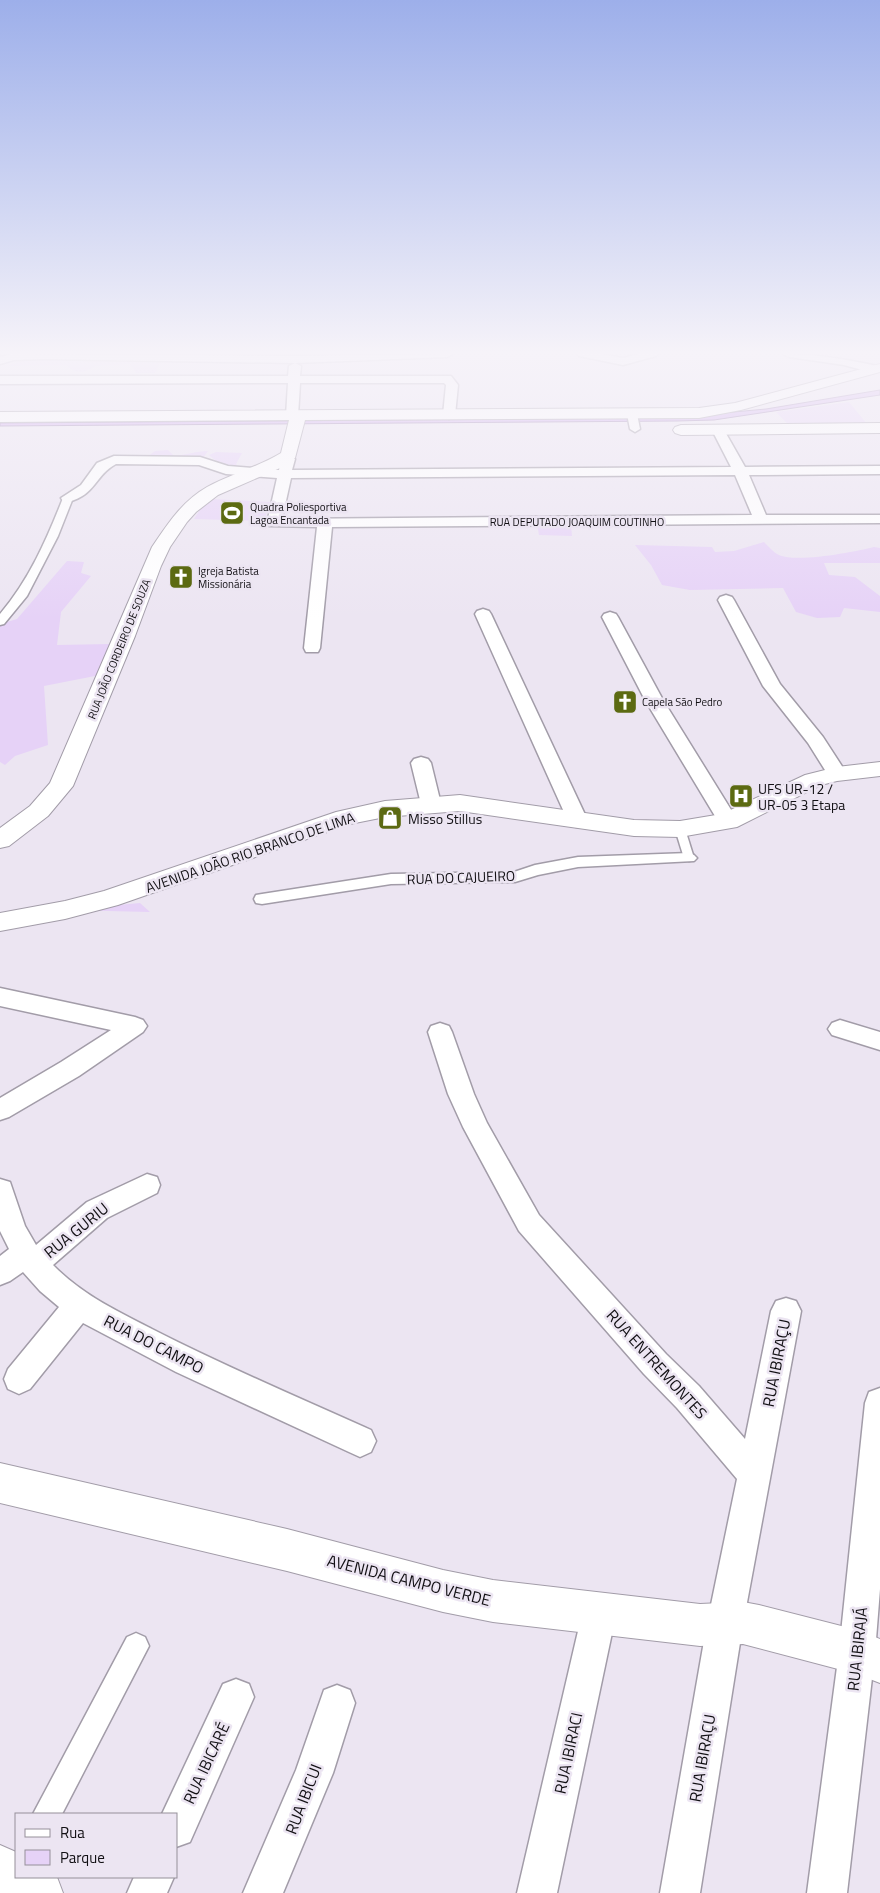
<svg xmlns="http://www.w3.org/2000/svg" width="880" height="1893" viewBox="0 0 880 1893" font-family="'Titillium Web',sans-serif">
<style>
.green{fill:#e6d2f7}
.water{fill:#cea8ee;stroke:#967aad}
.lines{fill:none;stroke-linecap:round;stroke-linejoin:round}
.service-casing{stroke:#a29ca8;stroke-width:3}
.pedestrian-casing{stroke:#a29ca8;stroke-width:3}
.minor-casing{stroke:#a29ca8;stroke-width:3}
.tertiary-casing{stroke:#a29ca8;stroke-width:2}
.secondary-casing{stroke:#a29ca8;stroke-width:2}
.service{fill:#fff;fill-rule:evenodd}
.pedestrian{fill:#fff;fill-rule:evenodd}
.minor{fill:#fff;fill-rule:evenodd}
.tertiary{fill:#fff;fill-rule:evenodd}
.secondary{fill:#fff;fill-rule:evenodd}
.labels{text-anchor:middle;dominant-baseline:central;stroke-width:5;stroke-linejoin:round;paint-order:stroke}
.far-poi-label{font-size:11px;fill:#121014;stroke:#ece5f2;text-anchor:start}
.far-street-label{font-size:11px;fill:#121014;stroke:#ece5f2}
.poi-label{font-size:14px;fill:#121014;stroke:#ece5f2;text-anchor:start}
.street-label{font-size:14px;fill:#121014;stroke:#ece5f2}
.near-street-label{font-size:16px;fill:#121014;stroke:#ece5f2}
</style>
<rect width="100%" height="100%" fill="#ece5f2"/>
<path class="green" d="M 24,360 L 161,361 L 155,373 L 136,373 L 130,364 L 96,366 L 83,372 L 74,371 L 66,365 L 7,366 Z
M 849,402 L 867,424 L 788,424 L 776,412 Z
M 168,450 L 174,456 C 186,455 196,451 208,451 L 203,458 L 147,457 L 155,451 Z
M 216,452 L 242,453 L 236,464 L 241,469 L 222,466 L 209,455 Z
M 211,499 L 270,502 L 264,521 L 194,519 L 201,508 Z
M 537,524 L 571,525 L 572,536 L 539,535 Z
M 764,542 C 768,546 774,553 779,555 C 797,563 854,552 874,547 L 880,548 L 880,563 L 824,563 L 829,575 L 855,577 L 880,596 L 880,612 L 844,608 L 840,617 L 817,618 L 796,612 L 783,588 L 690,590 L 662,585 L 651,565 L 635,545 L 712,547 L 715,552 L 734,551 Z
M 67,561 L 84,562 L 81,573 L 91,576 L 61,612 L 57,645 L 111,644 L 100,675 L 44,686 L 48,745 L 15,756 L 5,765 L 0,762 L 0,624 L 17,619 Z
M 140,903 L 150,912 L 65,910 Z"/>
<path class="water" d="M 880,390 L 880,395 L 714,420 L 677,421 L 0,426 L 0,423 L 669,418 L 766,409 Z"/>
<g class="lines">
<defs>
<path id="service" d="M 680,826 L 685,829 L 694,858 L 693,860 L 689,861 L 684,858 L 675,829 Z"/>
<path id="pedestrian" d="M 632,411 L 637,414 L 640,429 L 635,432 L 630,429 L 627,414 Z
M 68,495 L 73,498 L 58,536 L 27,596 L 4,624 L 0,625 L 0,614 C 29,580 47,539 63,498 Z
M 689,853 L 694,855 L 697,858 L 694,861 L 578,867 L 538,875 L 515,882 L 391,884 L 262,904 L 256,903 L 254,899 L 256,895 L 262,894 L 391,874 L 514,872 L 535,865 L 578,857 Z
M 136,1633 L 145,1637 L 149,1646 L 62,1814 L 33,1814 L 127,1637 Z"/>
<path id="minor" d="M 11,354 L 296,356 L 453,354 L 447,357 L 295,363 L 301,366 L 300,376 L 451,376 L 458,385 L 455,415 L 449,419 L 443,415 L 446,385 L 444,383 L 300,383 L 298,416 L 292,420 L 286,416 L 288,383 L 0,384 L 0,376 L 288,376 L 289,366 L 295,363 L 44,359 L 14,360 L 0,364 L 0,357 Z
M 577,354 L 600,354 L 623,358 L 639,354 L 658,354 L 656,356 L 623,365 L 579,356 Z
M 783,354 C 816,354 846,359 877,366 L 879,369 L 873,373 L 844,365 L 789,357 Z
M 718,426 L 724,430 L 745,467 L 880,466 L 880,474 L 749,475 L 766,515 L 880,515 L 880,523 L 332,527 L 320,648 L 318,652 L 306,652 L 304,648 L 317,527 L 269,526 L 267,523 L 277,478 L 226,474 L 199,465 L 116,464 C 95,475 96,495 68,502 L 63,501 L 61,498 L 81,485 L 97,463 L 114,456 L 200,457 L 228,466 L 279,470 L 281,459 L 288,455 L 295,459 L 292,470 L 731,467 L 712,430 ZM 735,475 L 752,515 L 282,519 L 291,478 Z
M 726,595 L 732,597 L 734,600 L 780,684 L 823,737 L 847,774 L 844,778 L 837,780 L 830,778 L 808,743 L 763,686 L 718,600 L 720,597 Z
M 483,609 L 489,611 L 491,614 L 588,821 L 585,826 L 578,827 L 571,826 L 568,821 L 475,614 L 477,611 Z
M 610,612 L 616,614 L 618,617 L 663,700 L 738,821 L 735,826 L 728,827 L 721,826 L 645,700 L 602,617 L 604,614 Z
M 421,757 L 428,759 L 431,763 L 441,804 L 438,808 L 431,810 L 424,808 L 421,804 L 411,763 L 414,759 Z
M 0,988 L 135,1017 L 143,1020 L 147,1026 L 143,1032 L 79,1076 L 9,1117 L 0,1120 L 0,1098 L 61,1062 L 111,1030 L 0,1006 Z
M 840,1020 L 880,1032 L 880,1050 L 832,1035 L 828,1029 L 832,1023 Z
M 440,1023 L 449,1026 L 452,1032 L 474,1094 L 487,1123 L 539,1215 L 666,1354 L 699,1386 L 745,1439 L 771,1311 L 776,1301 L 786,1298 L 796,1301 L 801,1311 L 743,1624 L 700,1893 L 660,1893 L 707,1624 L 737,1479 L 677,1408 L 644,1374 L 519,1231 L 463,1127 L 448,1094 L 428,1032 L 431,1026 Z
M 147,1174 L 157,1177 L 160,1185 L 157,1193 L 107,1218 L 53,1265 C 81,1294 117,1311 152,1329 C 224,1366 298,1397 371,1430 L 376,1441 L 371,1452 L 360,1457 L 349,1452 L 176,1372 L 83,1323 L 30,1389 L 19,1394 L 8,1389 L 4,1379 L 8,1369 L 59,1307 L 40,1291 L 23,1272 L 10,1281 L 0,1285 L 0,1256 L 9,1249 L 0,1231 L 0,1179 L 10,1182 L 25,1226 L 36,1245 L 87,1202 Z
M 880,1388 L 880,1589 L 875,1652 L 847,1893 L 807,1893 L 839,1652 L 865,1403 L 869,1392 Z
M 599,1597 L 611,1602 L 616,1614 L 557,1893 L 517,1893 L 582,1614 L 587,1602 Z
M 236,1679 L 249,1684 L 254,1697 L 190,1842 L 176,1847 L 176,1814 L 162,1814 L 223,1684 Z
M 337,1685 L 350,1690 L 355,1703 L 333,1773 L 283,1893 L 243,1893 L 296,1770 L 324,1690 Z
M 134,1877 L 174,1877 L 167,1893 L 127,1893 Z"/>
<path id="tertiary" d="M 0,1845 L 16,1852 L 16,1877 L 57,1877 L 63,1893 L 0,1893 Z"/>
<path id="secondary" d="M 880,364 L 880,372 L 741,410 L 699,418 L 305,420 L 295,458 L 280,468 L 218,495 L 196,512 L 187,522 L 170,547 L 161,566 L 135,636 L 73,786 L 48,816 L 9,846 L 0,848 L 0,828 L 30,806 L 50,783 L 152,547 C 167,525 182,501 207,487 C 231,474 258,467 281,453 L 289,420 L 0,422 L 0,412 L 699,408 L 735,403 Z
M 880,423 L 880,433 L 681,435 L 675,433 L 673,430 L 675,427 L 681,425 Z
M 880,762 L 880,776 L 837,781 L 821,785 L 737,827 L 680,837 L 634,836 L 460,811 L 385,817 L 350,824 L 118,905 L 65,919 L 0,931 L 0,913 L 65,901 L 104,891 L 336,812 L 385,801 L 460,795 L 634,820 L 680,821 L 722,814 L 805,775 L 837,767 Z
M 0,1463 L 287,1529 L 443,1570 L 493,1580 L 700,1604 L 743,1602 L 759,1605 L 857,1630 L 880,1639 L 880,1683 L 857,1674 L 743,1644 L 700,1646 L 493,1622 L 443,1612 L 287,1571 L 0,1503 Z"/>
</defs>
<use href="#service" class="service-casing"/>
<use href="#pedestrian" class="pedestrian-casing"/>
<use href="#minor" class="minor-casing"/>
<use href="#tertiary" class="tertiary-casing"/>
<use href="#secondary" class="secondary-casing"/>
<use href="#service" class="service"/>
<use href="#pedestrian" class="pedestrian"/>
<use href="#minor" class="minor"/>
<use href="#tertiary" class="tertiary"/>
<use href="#secondary" class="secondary"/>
</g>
<linearGradient id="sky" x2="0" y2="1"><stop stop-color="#9dafea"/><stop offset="0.57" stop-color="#f6f3f9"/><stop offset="1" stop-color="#f6f3f9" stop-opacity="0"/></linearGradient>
<rect width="880" height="619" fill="url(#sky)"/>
<defs>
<symbol id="stadium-square" viewBox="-11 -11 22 22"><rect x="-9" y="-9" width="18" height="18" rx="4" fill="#5c6a12" stroke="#ece5f2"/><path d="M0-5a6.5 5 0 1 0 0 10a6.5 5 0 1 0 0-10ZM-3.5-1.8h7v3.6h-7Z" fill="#fff"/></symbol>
<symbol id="church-square" viewBox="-11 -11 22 22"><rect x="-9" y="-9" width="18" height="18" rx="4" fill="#5c6a12" stroke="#ece5f2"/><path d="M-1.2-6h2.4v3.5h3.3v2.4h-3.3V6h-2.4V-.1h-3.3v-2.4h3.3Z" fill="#fff"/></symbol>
<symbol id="hospital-square" viewBox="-11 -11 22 22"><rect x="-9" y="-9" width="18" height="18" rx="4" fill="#5c6a12" stroke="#ece5f2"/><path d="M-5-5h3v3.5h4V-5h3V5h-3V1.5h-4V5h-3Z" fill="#fff"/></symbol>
<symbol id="shop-square" viewBox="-11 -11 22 22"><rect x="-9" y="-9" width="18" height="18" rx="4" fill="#5c6a12" stroke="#ece5f2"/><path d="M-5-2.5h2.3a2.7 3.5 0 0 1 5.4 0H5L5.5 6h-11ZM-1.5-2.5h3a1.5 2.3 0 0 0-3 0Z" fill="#fff"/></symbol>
</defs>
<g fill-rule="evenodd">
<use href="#stadium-square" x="218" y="499" width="28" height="28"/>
<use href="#church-square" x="167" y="563" width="28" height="28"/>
<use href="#church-square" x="611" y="688" width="28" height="28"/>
<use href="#hospital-square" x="727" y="782" width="28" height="28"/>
<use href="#shop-square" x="376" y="804" width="28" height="28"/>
</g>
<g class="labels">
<g class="far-poi-label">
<text x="250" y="507">Quadra Poliesportiva<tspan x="250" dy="13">Lagoa Encantada</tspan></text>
<text x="198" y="571">Igreja Batista<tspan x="198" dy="13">Missionária</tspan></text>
<text x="642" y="702">Capela São Pedro</text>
</g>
<g class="far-street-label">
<text x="577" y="522">RUA DEPUTADO JOAQUIM COUTINHO</text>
<text transform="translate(119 649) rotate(-68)">RUA JOÃO CORDEIRO DE SOUZA</text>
</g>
<g class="poi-label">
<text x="758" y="788">UFS UR-12 /<tspan x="758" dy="16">UR-05 3 Etapa</tspan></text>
<text x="408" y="818">Misso Stillus</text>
</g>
<g class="street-label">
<text transform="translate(250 852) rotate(-19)">AVENIDA JOÃO RIO BRANCO DE LIMA</text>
<text transform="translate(461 877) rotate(-2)">RUA DO CAJUEIRO</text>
</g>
<g class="near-street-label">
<text transform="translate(76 1230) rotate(-39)">RUA GURIU</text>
<text transform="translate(154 1344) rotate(27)">RUA DO CAMPO</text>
<text transform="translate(776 1363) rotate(-79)">RUA IBIRAÇU</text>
<text transform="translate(657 1364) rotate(48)">RUA ENTREMONTES</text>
<text transform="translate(409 1580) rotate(14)">AVENIDA CAMPO VERDE</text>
<text transform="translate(857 1649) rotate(-84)">RUA IBIRAJÁ</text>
<text transform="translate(568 1753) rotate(-78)">RUA IBIRACI</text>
<text transform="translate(702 1758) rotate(-80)">RUA IBIRAÇU</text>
<text transform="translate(206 1763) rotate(-65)">RUA IBICARÉ</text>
<text transform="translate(303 1799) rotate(-69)">RUA IBICUI</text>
</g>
</g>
<rect x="15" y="1813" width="162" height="65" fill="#ece5f2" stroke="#959099"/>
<rect x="25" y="1829" width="25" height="8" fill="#ffffff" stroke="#959099"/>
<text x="60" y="1838" font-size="15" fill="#121014">Rua</text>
<rect x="25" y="1850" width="25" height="15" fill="#e6d2f7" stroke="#959099"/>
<text x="60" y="1863" font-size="15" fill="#121014">Parque</text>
</svg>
